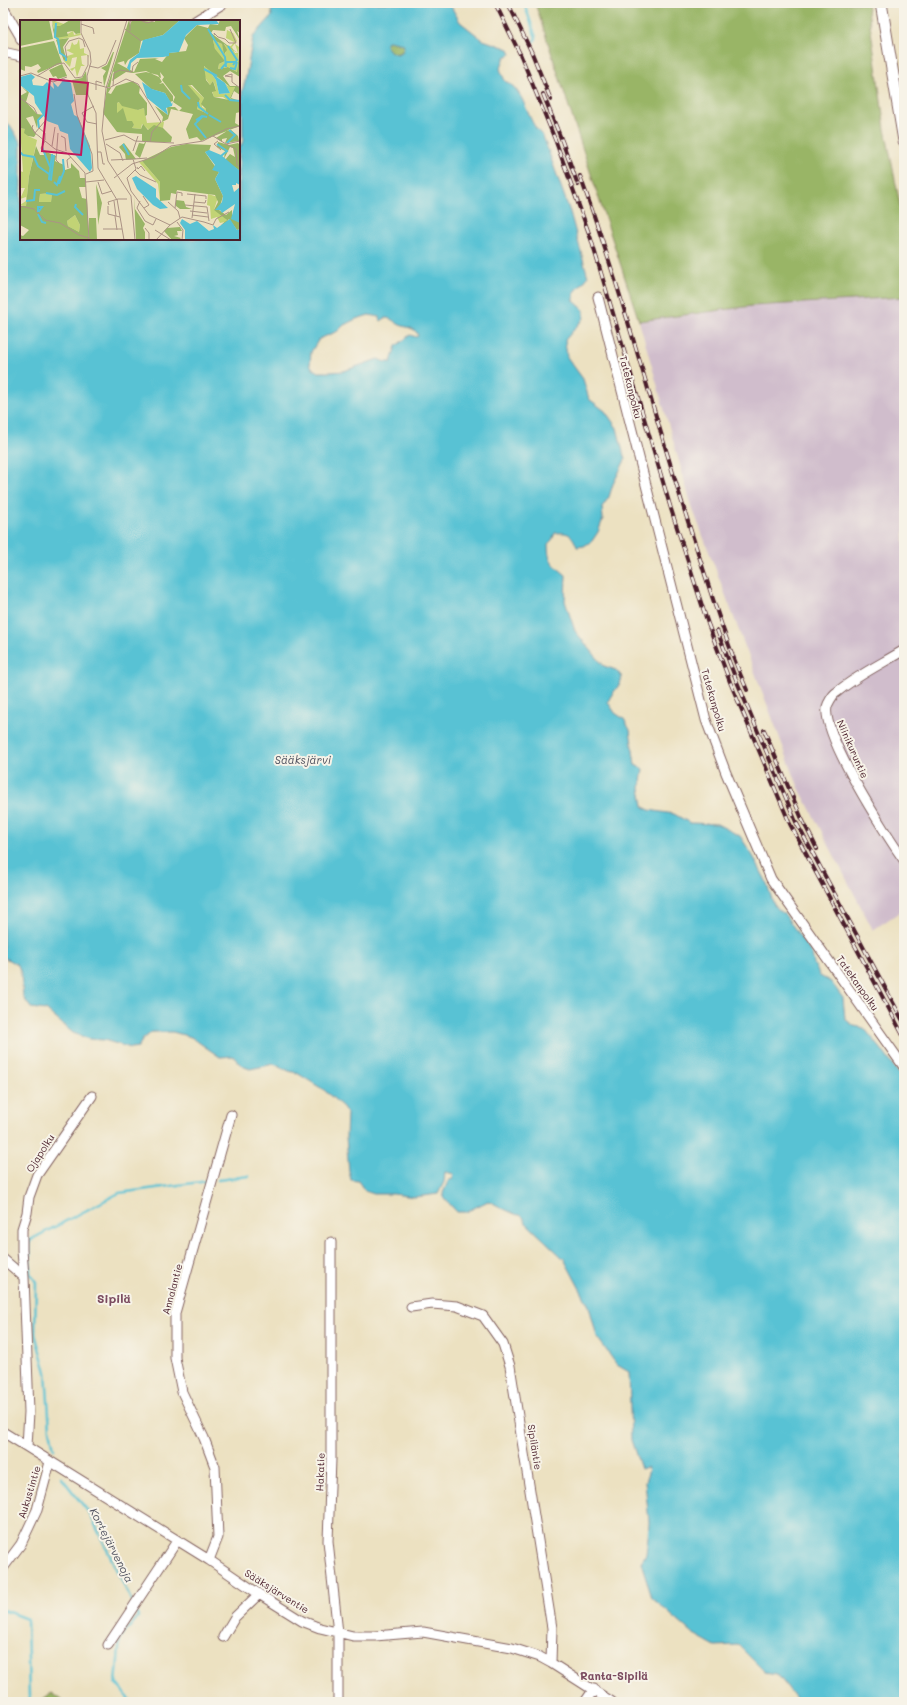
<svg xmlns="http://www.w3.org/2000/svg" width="907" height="1705" viewBox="0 0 907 1705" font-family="Mali,sans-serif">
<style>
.industrial{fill:#d0bdcc}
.forest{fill:#99b566;stroke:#726a48}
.water{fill:#59c2d4;stroke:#527080;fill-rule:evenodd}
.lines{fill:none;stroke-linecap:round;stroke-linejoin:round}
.stream{stroke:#59c2d4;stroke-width:2.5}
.minor-casing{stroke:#836360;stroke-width:11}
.major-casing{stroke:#836360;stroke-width:13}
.minor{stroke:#fff;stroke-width:9}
.major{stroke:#fff;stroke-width:11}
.rail-casing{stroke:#4a1f2b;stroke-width:4}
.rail{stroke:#f7f3e8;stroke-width:2.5;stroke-dasharray:8;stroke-linecap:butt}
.labels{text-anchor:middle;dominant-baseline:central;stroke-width:4;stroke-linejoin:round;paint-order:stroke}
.street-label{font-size:10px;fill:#4a1f2b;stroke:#f7f3e8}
.water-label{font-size:11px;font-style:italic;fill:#4e505e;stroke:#f7f3e8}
.neighbourhood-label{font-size:11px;font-weight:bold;fill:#7b4b60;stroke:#f7f3e8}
.quarter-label{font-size:12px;font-weight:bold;fill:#7b4b60;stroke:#f7f3e8}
.inset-river{fill:none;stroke:#59c2d4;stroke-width:2}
.inset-road{fill:none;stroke:#ab9385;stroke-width:1}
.view{fill:#c2185b;fill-opacity:0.15;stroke:#c2185b;stroke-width:2}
.inset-edge{fill:none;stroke:#4a1f2b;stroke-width:2}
</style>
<rect width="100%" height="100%" fill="#f7f3e8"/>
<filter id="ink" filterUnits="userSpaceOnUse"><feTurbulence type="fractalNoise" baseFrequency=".025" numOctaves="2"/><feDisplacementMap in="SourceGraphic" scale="8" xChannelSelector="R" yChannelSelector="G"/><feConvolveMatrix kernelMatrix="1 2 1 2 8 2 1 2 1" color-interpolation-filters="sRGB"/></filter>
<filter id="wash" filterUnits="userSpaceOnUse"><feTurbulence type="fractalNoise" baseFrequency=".012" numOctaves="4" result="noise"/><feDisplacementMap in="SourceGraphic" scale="16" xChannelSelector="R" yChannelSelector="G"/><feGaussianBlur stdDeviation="0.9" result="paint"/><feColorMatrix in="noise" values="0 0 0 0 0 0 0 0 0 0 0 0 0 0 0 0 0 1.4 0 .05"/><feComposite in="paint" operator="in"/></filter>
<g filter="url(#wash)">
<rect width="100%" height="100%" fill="#ece1c1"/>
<path class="industrial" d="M 904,297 L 904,909 L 873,930 L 798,786 L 692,507 L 639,321 L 752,306 Z"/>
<path class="forest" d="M 535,3 L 867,3 L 885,129 L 904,225 L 904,297 L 752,306 L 639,321 Z
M 389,41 L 403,44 L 404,47 L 402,52 L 397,54 L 391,52 L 386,47 L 386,43 Z
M 51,1693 L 64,1702 L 39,1702 Z"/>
<path class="water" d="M 285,3 L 449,3 L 460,22 L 483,40 L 509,49 L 511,54 L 505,57 L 500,69 L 505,81 C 527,91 525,121 543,136 L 570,212 L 588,277 L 574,293 L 574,301 L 584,310 L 584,318 L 565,340 L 567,357 L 583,379 L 589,399 L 605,411 L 617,428 L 625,460 L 613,484 L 609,497 L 602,507 L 603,519 L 598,532 L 592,541 L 584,546 L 577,547 C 572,534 569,532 555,533 L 552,540 L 548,544 C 548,562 553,564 566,575 L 565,601 L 575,631 L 604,666 L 616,670 L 622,677 C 620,688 612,691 608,702 L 615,713 L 624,719 L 630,730 L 635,765 L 643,769 L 640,788 L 643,806 L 649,810 L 674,814 L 690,823 L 717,824 L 740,836 L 753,856 L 766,881 L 774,905 L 786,916 L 812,954 L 814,964 L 820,976 L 831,982 L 843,998 L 845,1019 L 854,1026 L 864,1028 L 882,1050 L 904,1081 L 904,1702 L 799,1702 L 777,1674 L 765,1672 L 738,1645 L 715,1646 L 692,1633 L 652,1598 L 641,1562 L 646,1554 L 648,1537 L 649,1522 L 645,1482 L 649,1470 L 647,1467 L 641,1469 L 631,1440 L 629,1372 L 617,1365 L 597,1337 L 589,1306 L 564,1259 L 524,1221 L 524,1218 L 520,1215 C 515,1216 496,1204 488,1201 L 466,1212 L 457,1212 L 444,1198 L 443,1193 L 448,1181 L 452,1179 L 454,1174 L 445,1172 L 444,1182 L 438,1194 L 415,1197 L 393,1194 L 374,1194 L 365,1191 L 358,1181 L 351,1180 L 349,1171 L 346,1137 L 347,1113 L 343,1107 L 324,1090 L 297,1073 L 289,1071 L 274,1064 L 250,1069 L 242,1066 L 233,1056 L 220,1057 L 191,1037 L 173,1032 L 152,1032 L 143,1039 L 138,1047 L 131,1048 L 104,1040 L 89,1039 L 73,1033 L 46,1010 L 31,1008 L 23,997 L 21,973 L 18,965 L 3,957 L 3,121 L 10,125 L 21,143 L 21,239 L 239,239 L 239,150 L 243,141 L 242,91 L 245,82 L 253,37 L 272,16 L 271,10 L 281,7 ZM 389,41 L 403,44 L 404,47 L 402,52 L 397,54 L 391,52 L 386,46 L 386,42 ZM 369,315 L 379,317 L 381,321 L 385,318 C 392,318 394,322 400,325 C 407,328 416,327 418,336 L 416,337 L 410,335 L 396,346 L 391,362 L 385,362 L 378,359 L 344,371 L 332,372 L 318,372 L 313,369 L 310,364 L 311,352 L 319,339 L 338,331 L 344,325 L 356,319 Z"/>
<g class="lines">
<path class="stream" d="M 524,3 L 536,38 L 534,41
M 218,1180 L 249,1176
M 3,1253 L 18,1264
M 54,1449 L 50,1430 L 46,1372 L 35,1334 L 36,1282 L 30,1273 L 30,1240 L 119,1193 L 208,1181
M 61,1477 L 90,1514 L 132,1602
M 3,1610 L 27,1619 L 29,1697 L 31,1702
M 131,1702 L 116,1683 L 120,1638 L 138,1617 L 136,1611"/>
</g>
</g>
<g filter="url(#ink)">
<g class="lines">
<defs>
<path id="minor" d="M 3,7 L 20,36 L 21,40
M 195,21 L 224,3
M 3,52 L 21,56
M 598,297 L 706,720 L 726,773 L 771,879 L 904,1067
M 904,650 C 883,663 856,676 837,692 C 833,694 830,700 828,704 C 816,727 888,838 904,860
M 331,1242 L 331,1459 L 328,1541 L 338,1633 L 338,1702
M 3,1259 L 24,1277 L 29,1412 L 27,1446
M 24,1277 L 22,1250 L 22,1229 L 27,1213 L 29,1197 L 37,1175 L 92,1096
M 411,1307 L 432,1304 L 457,1306 L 483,1316 L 503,1344 L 510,1366 L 552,1628 L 551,1663
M 3,1432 L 209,1560 L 259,1594 L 302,1621 L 320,1628 L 353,1636 L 375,1636 L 423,1632 L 512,1648 L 540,1657 L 551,1663 L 612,1702
M 209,1560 L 218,1537 L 215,1467 L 204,1438 L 182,1392 L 175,1358 L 175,1313 L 231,1115
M 3,1568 L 21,1544 L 37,1510 L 50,1462
M 223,1637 L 235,1617 L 259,1594
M 108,1645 L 177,1541
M 585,1702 L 594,1689"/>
<path id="major" d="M 881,3 L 904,141"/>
</defs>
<use href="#minor" class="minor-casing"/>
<use href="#major" class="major-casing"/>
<use href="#minor" class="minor"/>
<use href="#major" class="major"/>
<defs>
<path id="rail" d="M 495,3 L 521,56 L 556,142 L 591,239 L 671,509 L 708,624 L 730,682 L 790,824 L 904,1037
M 508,3 L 532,53 L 551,100
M 543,94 L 562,141 L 578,185
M 580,176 C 626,302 658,432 700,559 C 714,603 728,647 747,690
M 717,630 L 735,677 L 796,822 L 904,1023
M 764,730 L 802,819 L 817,849"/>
</defs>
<use href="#rail" class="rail-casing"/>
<use href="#rail" class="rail"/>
</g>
</g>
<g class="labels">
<g class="street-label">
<text transform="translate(631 387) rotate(76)">Tatekanpolku</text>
<text transform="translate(714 700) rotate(74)">Tatekanpolku</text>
<text transform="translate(853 749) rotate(66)">Niinikuruntie</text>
<text transform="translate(858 983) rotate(55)">Tatekanpolku</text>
<text transform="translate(40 1153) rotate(-57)">Ojapolku</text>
<text transform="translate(172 1289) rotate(-75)">Annalantie</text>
<text transform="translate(535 1447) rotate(81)">Sipiläntie</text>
<text transform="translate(320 1472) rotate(-88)">Hakatie</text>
<text transform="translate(29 1492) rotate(-73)">Aukustintie</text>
<text transform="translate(277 1591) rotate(32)">Sääksjärventie</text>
</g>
<g class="water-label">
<text x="303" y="759">Sääksjärvi</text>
<text transform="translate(112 1545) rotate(63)">Kortejärvenoja</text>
</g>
<g class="neighbourhood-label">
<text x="614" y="1675">Ranta-Sipilä</text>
</g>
<g class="quarter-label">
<text x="114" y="1298">Sipilä</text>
</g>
</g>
<g transform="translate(20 20)">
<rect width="220" height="220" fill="#ece1c1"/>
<path d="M 32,0 L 44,4 L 44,16 L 53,11 L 54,15 L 60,13 L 61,15 L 42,19 L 42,24 L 38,26 ZM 207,10 L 213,13 L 217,21 L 212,27 L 215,33 L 218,33 L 215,24 L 219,27 L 217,52 L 208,47 L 198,49 L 199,44 L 205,41 L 195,30 L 193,20 L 202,24 L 206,34 L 204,25 L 211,26 L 214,22 L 206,18 ZM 59,19 L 60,29 L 64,28 L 64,33 L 68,35 L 69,38 L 67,35 L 61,36 L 62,44 L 65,46 L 61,46 L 57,57 L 55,48 L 52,51 L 50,49 L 55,47 L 57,37 L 52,38 L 50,47 L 44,41 L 47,36 L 54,34 L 46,30 L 50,29 L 52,22 L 54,25 L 57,24 ZM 185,46 L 208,66 L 215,67 L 210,78 L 214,81 L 211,82 L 210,90 L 205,87 L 202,89 L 205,83 L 207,87 L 210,82 L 203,77 L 194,77 L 192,71 L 196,70 L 195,66 L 193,61 L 190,65 L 186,59 L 182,50 ZM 191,53 L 205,63 L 210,73 L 199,74 L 196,60 ZM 169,64 L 184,78 L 182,87 L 186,89 L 186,93 L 177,89 L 180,79 L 167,67 ZM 100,82 L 118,90 L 124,88 L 127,103 L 144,102 L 143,108 L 129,110 L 122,104 L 121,109 L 112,108 L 114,105 L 107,102 L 104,94 L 97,93 L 96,83 ZM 0,108 L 5,109 L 8,116 L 17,120 L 9,156 L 6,186 L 3,186 L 0,185 L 6,181 L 6,177 L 0,179 L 5,168 L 0,168 L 0,151 L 3,152 ZM 122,141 L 140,162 L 140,181 L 138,164 L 119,142 ZM 32,173 L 31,182 L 19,182 L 20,174 ZM 188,174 L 198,177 L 194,190 L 199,191 L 207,200 L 205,202 L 200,203 L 197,197 L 191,199 L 190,186 L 187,185 ZM 55,195 L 60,205 L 59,212 L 48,206 L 47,201 Z" fill="#c2d375" fill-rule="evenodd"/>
<path d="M 0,0 L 29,0 L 33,19 L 0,26 ZM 50,0 L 60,0 L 60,13 L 56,14 L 53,11 L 47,12 L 48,16 L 35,18 L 33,10 L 32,1 L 34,10 L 36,6 L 40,6 ZM 109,0 L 110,5 L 112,0 L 135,2 L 135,0 L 160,0 L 143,15 L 121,21 L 119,33 L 108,40 L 105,45 L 104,41 L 97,43 L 114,52 L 120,39 L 139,38 L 135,39 L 142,42 L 149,33 L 166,31 L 168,25 L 164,18 L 177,5 L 188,8 L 190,4 L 198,5 L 200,0 L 220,0 L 220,13 L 217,11 L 220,20 L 211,6 L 206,7 L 205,11 L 193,10 L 191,13 L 219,34 L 220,57 L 210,51 L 203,56 L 210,66 L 218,66 L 220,69 L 220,75 L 214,71 L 211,78 L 220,81 L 220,92 L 216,93 L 215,103 L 220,106 L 181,121 L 177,117 L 169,119 L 166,109 L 173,94 L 151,89 L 148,99 L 142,102 L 143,97 L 135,86 L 148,95 L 147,87 L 155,87 L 159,91 L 162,88 L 153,82 L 155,77 L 142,60 L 144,57 L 140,52 L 141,58 L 126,51 L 113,53 L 106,52 L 92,61 L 94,53 L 93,51 L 90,67 L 87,67 ZM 193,20 L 202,24 L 204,34 L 207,30 L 204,24 L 219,34 L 217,52 L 208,47 L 198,49 L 199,44 L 205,41 L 195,29 ZM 184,46 L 210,67 L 215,67 L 210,78 L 214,81 L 194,77 L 192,72 L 196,71 L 195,67 L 193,61 L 190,65 L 186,60 ZM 168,65 L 172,65 L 184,78 L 181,84 L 186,89 L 186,93 L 177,89 L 180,79 ZM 49,18 L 43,27 L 46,38 L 44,41 L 36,20 ZM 34,21 L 42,43 L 18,53 L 17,51 L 21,48 L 18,44 L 11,47 L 5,46 L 5,51 L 0,49 L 0,28 ZM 93,32 L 94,32 L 84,67 L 83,56 L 86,51 L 81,48 L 87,45 ZM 42,44 L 47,56 L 38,59 L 36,56 L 33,57 L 29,50 ZM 66,51 L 68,75 L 56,75 L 52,60 L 62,58 ZM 126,52 L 138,55 L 142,62 L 139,64 L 143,63 L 153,76 L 153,81 L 150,82 L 145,73 L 131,69 L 115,54 ZM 113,61 L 120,67 L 119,73 L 127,83 L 127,95 L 125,96 L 124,88 L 118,90 L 102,86 L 99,82 L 97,83 L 97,93 L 103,88 L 107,101 L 112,101 L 114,105 L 112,108 L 121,109 L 123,104 L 128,110 L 134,105 L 143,108 L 152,117 L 151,122 L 126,122 L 120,138 L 115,134 L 119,123 L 124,124 L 125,122 L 122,121 L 122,114 L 97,112 L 83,93 L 87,68 L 91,68 L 88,73 L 91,74 L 96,66 ZM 2,67 L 9,72 L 6,82 L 17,94 L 24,95 L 18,101 L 17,108 L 13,96 L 6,98 L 16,114 L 14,117 L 8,116 L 4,113 L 5,109 L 0,108 L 0,76 L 7,72 ZM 210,109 L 218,116 L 219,121 L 205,123 L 207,118 L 202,119 L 202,122 L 196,118 ZM 198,122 L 209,125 L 218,123 L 220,125 L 220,151 L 205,140 L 210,134 L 215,137 L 213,128 L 210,127 L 204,139 L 205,131 L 197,127 ZM 104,123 L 116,139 L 106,140 L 105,134 L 99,127 ZM 166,124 L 191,125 L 189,131 L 185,132 L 199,152 L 195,159 L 203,176 L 199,190 L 206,195 L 212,190 L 212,198 L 220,200 L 220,209 L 217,210 L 209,199 L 205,204 L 201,205 L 207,200 L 194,190 L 198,182 L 195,175 L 157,170 L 156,174 L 151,173 L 150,180 L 140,181 L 140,162 L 122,141 L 151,127 ZM 16,126 L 20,135 L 24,135 L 24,131 L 36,136 L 35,141 L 44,145 L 45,150 L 51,148 L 51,143 L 59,151 L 60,158 L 65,158 L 66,167 L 59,167 L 62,178 L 67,179 L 69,220 L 0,220 L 0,215 L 3,216 L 9,210 L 0,205 L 0,186 L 6,186 L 9,156 ZM 32,173 L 31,182 L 19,182 L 20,174 ZM 55,195 L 60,205 L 59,212 L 48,206 L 47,201 ZM 76,164 L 82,183 L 78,205 L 78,202 ZM 114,177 L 115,189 L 125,204 L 123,208 L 125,212 L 125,220 L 116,220 ZM 156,180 L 164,181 L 166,187 L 172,189 L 160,189 L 156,186 ZM 69,198 L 76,198 L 77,220 L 69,220 ZM 160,207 L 162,211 L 157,211 L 158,215 L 154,216 L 161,218 L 159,220 L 152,220 L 144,211 L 147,208 Z" fill="#99b566" fill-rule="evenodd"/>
<path d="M 160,0 L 196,0 L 199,4 L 177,5 L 166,15 L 159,32 L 149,33 L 149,36 L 143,37 L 117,38 L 111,43 L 110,51 L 107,48 L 110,40 L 119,33 L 123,20 L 143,15 ZM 191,53 L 205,63 L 210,73 L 199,74 L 196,60 ZM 11,54 L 15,57 L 12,60 L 13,65 L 23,66 L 27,62 L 34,69 L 33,62 L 38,67 L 44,59 L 51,63 L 54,81 L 51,84 L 54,95 L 58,97 L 70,126 L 72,148 L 70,152 L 50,129 L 48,114 L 40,111 L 38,105 L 27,101 L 15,83 L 14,76 L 0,65 L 0,57 ZM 122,62 L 132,69 L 145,73 L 152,84 L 153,81 L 152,86 L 146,88 L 148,95 L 127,78 ZM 189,130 L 201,135 L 220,151 L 220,165 L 216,163 L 216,165 L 212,165 L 214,172 L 220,167 L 220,203 L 211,199 L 215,184 L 202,193 L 200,190 L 195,190 L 202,182 L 203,176 L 195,159 L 199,152 L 192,150 L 195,145 L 185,132 ZM 116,156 L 136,169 L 136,177 L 148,188 L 140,189 L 133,185 L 117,169 L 112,158 ZM 162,199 L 170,204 L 177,201 L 189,211 L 194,209 L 193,205 L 197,208 L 210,199 L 217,210 L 220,209 L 220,220 L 165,220 L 165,210 L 160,203 Z" fill="#59c2d4"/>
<path class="inset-river" d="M 36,3 L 35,17 L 38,19 L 40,33 L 46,37 L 46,41M 188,9 L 205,37 L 206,47M 208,26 L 217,40 L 213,45M 210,48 L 215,49 L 217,42M 184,49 L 197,56M 201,49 L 207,42 L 216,42M 161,65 L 162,71 L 170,79M 205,75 L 210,80 L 220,81M 178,82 L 179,87 L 188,94M 189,95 L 201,102M 183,96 L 175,104 L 186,118M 176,100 L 182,96 L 187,97M 19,108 L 18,100 L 23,95M 207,123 L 215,115 L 209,110M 103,124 L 109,135M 197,124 L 207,131 L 201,136M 22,127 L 30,147M 0,132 L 3,135 L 14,137 L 18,146 L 29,154M 31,160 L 34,135M 32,160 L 29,159 L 32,134M 34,162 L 37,165 L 40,156M 39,164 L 44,151 L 43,139M 26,173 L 37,175 L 45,171M 6,181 L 14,180 L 15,170 L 20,170M 56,184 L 55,187 L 63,195M 18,187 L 22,187 L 19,191 L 18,191 ZM 18,194 L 22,202 L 26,203"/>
<path class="inset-road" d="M 61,0 L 61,13 L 70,32 L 71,42 L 67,56 L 68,75 L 76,93 L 78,148 L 97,180M 107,0 L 86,68 L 82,111 L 88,141 L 111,176 L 115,220M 120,0 L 127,3 L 137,0M 61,4 L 73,8 L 74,14M 105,9 L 121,21M 210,9 L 216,23M 110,11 L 110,1 L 117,0M 195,15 L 194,13 L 198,17 L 205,19M 205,19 L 209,23 L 216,23M 47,38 L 45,27 L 49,21 L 59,18 L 63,20 L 65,27M 69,46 L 78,48 L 86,44 L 96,20M 212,54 L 212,62 L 220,68M 212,54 L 205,56 L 212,57M 0,56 L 11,53 L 33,62 L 47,57M 17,56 L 37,44 L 44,43 L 55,58 L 62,57 L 68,45 L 68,35M 67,62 L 89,68 L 106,59 L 118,64 L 141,102 L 132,112 L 130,122M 93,66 L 94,53 L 100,50 L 112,52 L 113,46 L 118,42M 76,70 L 76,61 L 82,63M 54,74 L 57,95 L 72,134 L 73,151 L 66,154M 0,78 L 14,88 L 17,94M 74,86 L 62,93 L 67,102 L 77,104M 13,105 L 12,108 L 15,113 L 35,129 L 47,133 L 65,153 L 69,220M 19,108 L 25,113 L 25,120M 15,113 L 25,101M 38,113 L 36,140 L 39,143M 41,116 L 45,118 L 46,131M 193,116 L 206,124 L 220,121M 85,120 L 104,115 L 115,121 L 154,123M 198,121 L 194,124 L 201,130M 86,124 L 100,133 L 103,141M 206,124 L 216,129 L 217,145 L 220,147M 32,126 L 35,107M 113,131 L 118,116M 23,132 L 21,128 L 25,121M 77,132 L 81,132 L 83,144 L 85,144M 114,139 L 127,138M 91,140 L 113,139 L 116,149 L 107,158 L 111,171 L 129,195 L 150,205M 117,147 L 118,149 L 121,146 L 125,151M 48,148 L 47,140 L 51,137M 115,150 L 120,155 L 136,162M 94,158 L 112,144 L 134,137 L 151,126 L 183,121 L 206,109 L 220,106M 66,162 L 84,160M 78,162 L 82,174 L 92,171M 167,174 L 186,176 L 186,179M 123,176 L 129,185 L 124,188M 97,179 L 104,220M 94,181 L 96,196M 120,181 L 117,188 L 125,201 L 133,205 L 136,199M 148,182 L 158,191 L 160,198M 174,182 L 185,183 L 186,180M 89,185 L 88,182 L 98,179 L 107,179M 165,185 L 187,187M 0,186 L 14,189 L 25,200 L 40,203 L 59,215 L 69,218M 88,186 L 88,194 L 100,197M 187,187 L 189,201M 155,188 L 157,172 L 162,173 L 162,176M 170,191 L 187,193M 172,195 L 188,197M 95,196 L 97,210M 172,198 L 175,174M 157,202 L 163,210 L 162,220M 184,202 L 193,205 L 196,199 L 209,192M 125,208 L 129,213 L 129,220M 83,209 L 102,209M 135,210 L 151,220M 136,220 L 150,205 L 162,197 L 184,202"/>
<path class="view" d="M 30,59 L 68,63 L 61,135 L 22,131 Z"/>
<rect width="220" height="220" class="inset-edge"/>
</g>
<rect width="907" height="1705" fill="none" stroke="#f7f3e8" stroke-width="16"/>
</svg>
